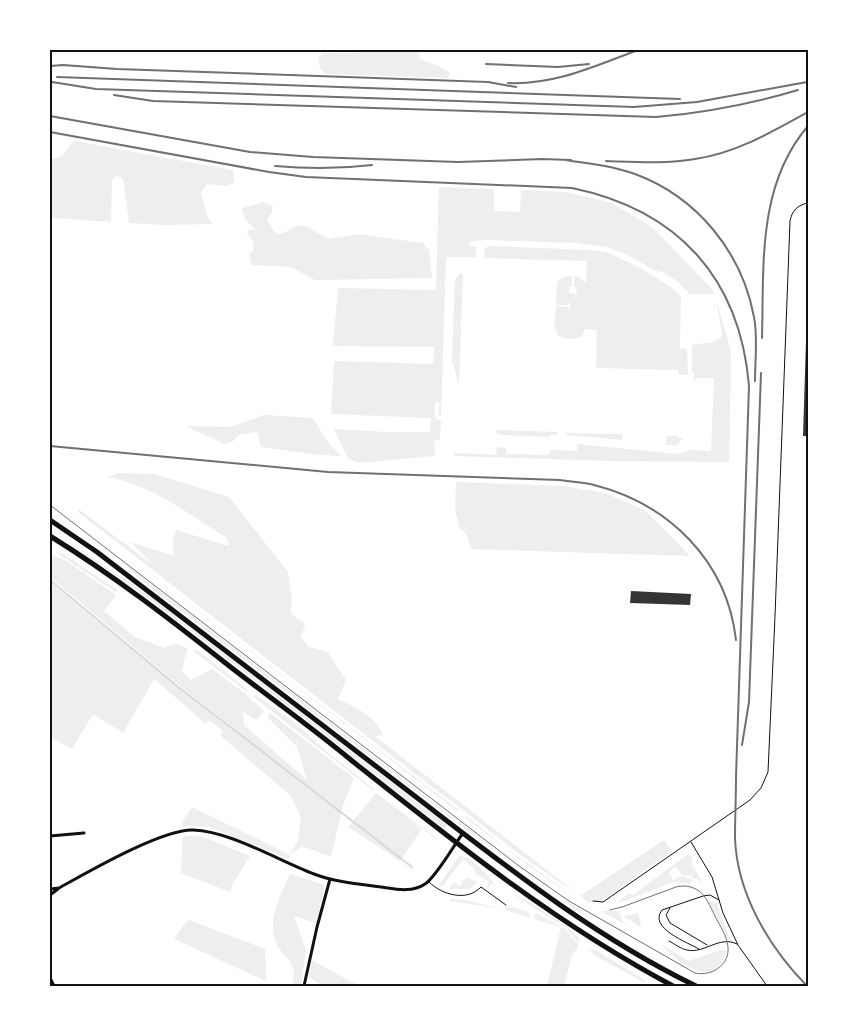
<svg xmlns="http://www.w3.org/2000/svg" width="858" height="1036" viewBox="0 0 858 1036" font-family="'Source Serif 4',serif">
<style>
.green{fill:#eee}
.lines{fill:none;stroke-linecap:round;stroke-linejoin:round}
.stream{stroke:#d9d9d9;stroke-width:2}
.building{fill:#353535}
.service{stroke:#111;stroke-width:1}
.minor{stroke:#111;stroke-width:3}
.primary{stroke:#111;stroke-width:5}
.tram{stroke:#707070;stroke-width:1}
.rail{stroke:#707070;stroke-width:2}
.neatline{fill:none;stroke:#111;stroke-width:2}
</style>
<rect width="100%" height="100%" fill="#fff"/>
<path class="green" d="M 377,50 L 420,50 L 419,58 C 430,64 440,65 450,73 L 448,78 L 326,74 L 320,68 L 318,58 L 323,53 L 375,52 Z
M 75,141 L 233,170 L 234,182 L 227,186 L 207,184 L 201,192 L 207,216 L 213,224 L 163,225 L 129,223 L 124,182 L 121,177 L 116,176 L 112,180 L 111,222 L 53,218 L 50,216 L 50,159 C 67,160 64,147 75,141 Z
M 439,187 L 494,189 L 494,211 L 520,212 L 521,190 L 566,192 L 612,203 L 652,227 L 712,289 L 714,294 L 690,294 L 677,281 L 663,272 L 656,271 L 626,254 L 607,247 L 576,243 L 484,240 L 472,241 L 468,244 L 476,247 L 476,257 L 446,257 L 441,416 L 439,416 L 439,402 L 435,402 L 434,416 L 436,417 L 436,420 L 441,420 L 440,440 L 434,440 L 435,456 L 359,463 L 348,459 L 334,429 L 387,432 L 430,432 L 431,418 L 331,414 L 334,361 L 433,364 L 434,347 L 333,346 L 338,288 L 436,290 Z
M 264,202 L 273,206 L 272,212 L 267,219 L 273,230 L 278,234 L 286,232 L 298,225 L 308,227 L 328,239 L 353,235 L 366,235 L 423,243 L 429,250 L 432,278 L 315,280 L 291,267 L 252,265 L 249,254 L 253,251 L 254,242 L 247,234 L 248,230 L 256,230 L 246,220 L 242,210 L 243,208 Z
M 489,246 L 589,250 L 606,252 L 639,267 L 672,288 L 681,297 L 680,348 L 687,349 L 688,373 L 687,375 L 679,375 L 678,370 L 596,368 L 597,330 L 584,329 L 583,335 C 578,339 574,339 568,339 C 550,338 555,319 556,306 L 568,307 L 568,309 L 570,309 L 570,303 L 568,303 L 568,305 L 556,305 L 557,282 L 563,277 L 572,276 L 572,286 L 569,287 L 569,293 L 576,294 L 577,287 L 574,287 L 574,276 L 581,278 L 586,283 L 587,261 L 484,258 L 485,248 Z
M 460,273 L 463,274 L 459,384 L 452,361 L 455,280 Z
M 716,299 L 731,351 L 729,462 L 614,461 L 454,456 L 453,453 L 496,455 L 497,447 L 506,448 L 506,454 L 549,455 L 550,450 L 577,451 L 577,444 L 678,454 L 691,450 L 711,451 L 714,378 L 696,378 L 694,383 L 694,373 L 692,373 L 692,346 L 695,344 C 705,343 717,345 722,334 Z
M 264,415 L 313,418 L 327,441 L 341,456 L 319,455 L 261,447 L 257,432 L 240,434 L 232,442 L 224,444 L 186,426 L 231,427 Z
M 496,430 L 557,432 L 557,435 L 550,435 L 549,437 L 502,435 L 497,434 Z
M 566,433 L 622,434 L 622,440 L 566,435 Z
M 667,436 L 678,436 L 678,438 L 683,438 L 677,445 L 666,445 Z
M 119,473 L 154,474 L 229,497 L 288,572 L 292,601 L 290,611 L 295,617 L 304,623 L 305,627 L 300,636 L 309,647 L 328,652 L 346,680 L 338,699 C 357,708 374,715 383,735 L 375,736 L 580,896 L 664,840 L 672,851 L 604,899 C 599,902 594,900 589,903 L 587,902 C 582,895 572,890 565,886 C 545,872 524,858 505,843 C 483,827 463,808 440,793 L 78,512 L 77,508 L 156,567 L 130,542 L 174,556 L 173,539 L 176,530 L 229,546 L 227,538 C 190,515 152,485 108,477 Z
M 456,482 L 563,486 L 605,493 L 645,510 L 690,556 L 471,549 L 467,535 L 459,527 L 455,508 Z
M 72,513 L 433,791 L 459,810 L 457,811 Z
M 66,540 L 147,594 L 447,825 L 444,829 L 305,719 L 151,600 L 70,544 Z
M 55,552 L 62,553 L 79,564 L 79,566 L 80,565 L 117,590 L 117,593 Z
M 53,555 L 65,560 L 116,595 L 104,611 L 135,637 L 165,648 C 175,642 178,644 188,649 L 186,652 L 182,672 L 191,680 L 212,669 L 246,694 L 264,711 L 256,720 L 243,712 L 244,725 L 307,780 L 297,747 L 268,718 L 269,712 L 354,778 L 343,805 L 331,857 L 302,846 L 290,855 L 289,859 L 209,827 L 182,826 L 182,822 L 192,807 L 290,855 L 298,841 L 301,817 L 290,795 L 221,736 L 223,731 L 209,720 L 206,724 L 154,679 L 123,733 L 93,714 L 72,749 L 50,737 L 50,582 L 142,658 L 240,736 L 230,725 L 176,683 L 50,577 L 50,557 Z
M 119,559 L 452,817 L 453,817 L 452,819 L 146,584 Z
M 197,650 L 247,689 L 247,692 L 193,651 Z
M 256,695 L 293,721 L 325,750 L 374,789 L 374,791 L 252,696 Z
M 376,793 L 438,839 L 436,839 L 404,815 L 421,830 L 400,861 L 348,827 Z
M 463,816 L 468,817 L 504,847 L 582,902 L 530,867 Z
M 459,821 L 517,867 L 560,898 L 583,911 L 584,916 L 457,823 Z
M 183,836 L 201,836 L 250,856 L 232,885 L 230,892 L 181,873 Z
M 688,854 L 692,857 L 692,864 L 705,888 L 697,878 L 693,880 L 692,876 L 682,875 L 676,867 L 669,872 L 674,882 L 674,880 L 681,876 L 691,878 L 692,881 L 690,883 L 674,882 L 619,903 L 619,901 L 628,894 L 633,895 Z
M 459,856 C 470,855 489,875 495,885 L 491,884 L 488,888 L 487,885 L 489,881 L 476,875 L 474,868 L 464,860 L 460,863 L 442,887 L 439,885 Z
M 290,874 L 325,885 L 316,923 L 294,916 L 306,950 L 301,986 L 293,986 C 293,982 294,978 294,974 C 295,963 284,956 279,948 C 264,924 280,897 290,874 Z
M 467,878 L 478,882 L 469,889 L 449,889 L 453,883 L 457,883 L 458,886 L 462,885 L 462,881 Z
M 514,895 C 525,898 568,926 577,936 C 580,939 579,939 579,943 L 565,927 Z
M 450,899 L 465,900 L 503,909 L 511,907 L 529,912 L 530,918 L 503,909 L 450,901 Z
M 708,900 L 717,904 L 730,939 L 728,939 Z
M 601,911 L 619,911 L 623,923 L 658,943 Z
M 536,913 L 565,929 L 578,944 L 578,947 L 572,955 L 564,986 L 547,986 L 561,927 L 534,919 Z
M 638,913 L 641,926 L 640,927 L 629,919 L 627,920 L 625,916 Z
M 189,920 L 265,949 L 266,981 L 174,939 L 182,927 Z
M 662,945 L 689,961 L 720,950 L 726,951 C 717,992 676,963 662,945 Z
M 587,949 L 596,950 L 643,979 L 645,983 L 601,959 Z
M 312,960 L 359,986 L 360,986 L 323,986 L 309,977 Z"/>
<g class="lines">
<path class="stream" d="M 50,580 L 177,686 L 412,867"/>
</g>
<path class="building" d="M 806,341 L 808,341 L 808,436 L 803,436 Z
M 631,591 L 691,594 L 690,605 L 630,603 Z"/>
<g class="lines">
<path class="service" d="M 691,842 L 712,877 L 723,913 L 738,945 L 767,986
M 429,882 C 442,895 467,902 481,887 L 506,905
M 593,901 L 603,902 L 750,800 L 761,788 L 768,772 L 775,616 L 790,221 C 792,211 797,205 808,203
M 670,908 L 666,915 L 670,923 L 707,945
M 669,941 C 675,944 681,949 687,950 C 705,954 719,935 737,944
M 699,949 C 687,942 648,928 662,910 L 703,896 L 710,895 L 719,900"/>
<path class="minor" d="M 50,836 L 84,833
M 50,889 L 59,888 C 88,872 162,829 193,830 C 230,831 279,861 314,874 C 335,882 358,884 381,887 C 395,889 412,893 425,884 C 436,877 454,845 463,833
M 50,895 L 58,889
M 50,978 L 54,986
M 304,986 L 317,927 L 330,879"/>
<path class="primary" d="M 50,520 L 97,552 C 199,630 301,708 403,787 C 497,859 589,934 696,986
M 50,536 C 113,575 171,620 228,665 C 269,697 311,727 351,760 C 453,841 556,924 673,986"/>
<path class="tram" d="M 50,505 L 519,866 L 569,901 L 695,973 C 714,977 733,962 727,942 C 725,932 718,923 714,914 C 710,906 706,896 699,891 C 692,886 684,885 676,887 L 622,907 L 610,910"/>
<path class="rail" d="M 486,64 L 558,67 L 589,64
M 50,66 L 63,65 L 117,69 L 488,82 L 516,87
M 57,77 L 680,99
M 52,82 L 96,89 L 634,107 L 697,102 L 807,82
M 508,83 C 555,85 595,66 638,50
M 114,95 L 153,101 L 656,117 C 705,113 751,104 798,90
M 50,116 L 250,152 L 313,157 L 458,162 L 542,159 L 571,160
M 50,132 L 269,172 L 306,177 L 572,188 C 678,210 740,278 749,386 L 736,777 C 736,797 735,818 735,838 C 737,894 769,947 807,986
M 565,160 C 588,163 613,166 635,174 C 697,197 742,252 754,317 C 758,337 755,360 755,381
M 606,161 C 636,162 666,164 695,159 C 736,153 772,132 808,112
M 275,166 C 308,169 339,169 372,165
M 762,338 C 764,266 757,185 808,126
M 50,446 L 328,472 L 560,480 C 571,482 583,482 594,485 C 669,504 727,561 736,640
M 742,745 L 749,702 L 761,373"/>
</g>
<rect width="858" height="1036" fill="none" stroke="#ffffff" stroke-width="102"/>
<rect x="51" y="51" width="756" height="934" class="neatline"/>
</svg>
